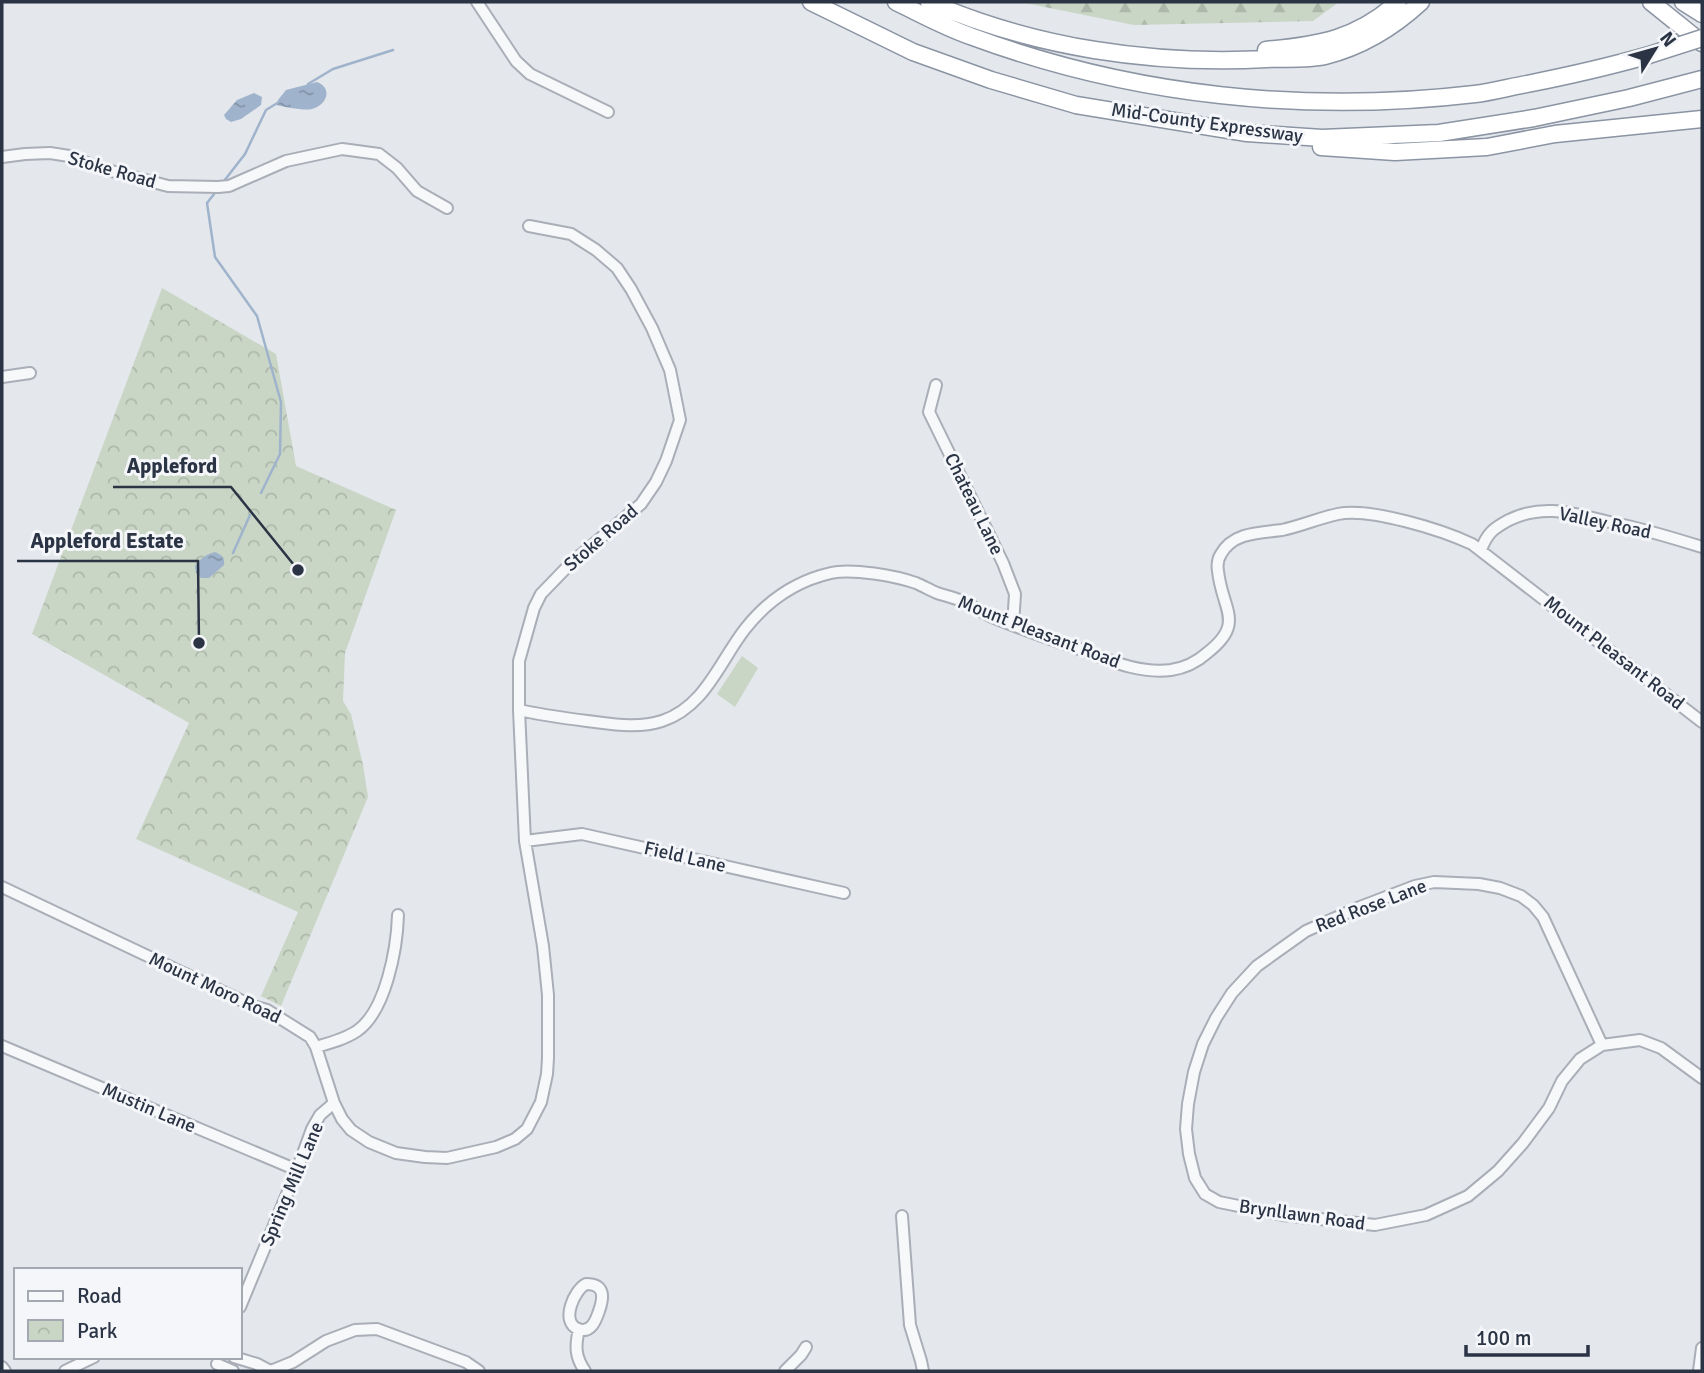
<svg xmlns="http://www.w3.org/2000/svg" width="1704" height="1373" viewBox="0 0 1704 1373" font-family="Signika,sans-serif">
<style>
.forest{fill:url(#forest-firs)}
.park{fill:url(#park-crowns)}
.pitch{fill:#c9d6c5}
.water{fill:url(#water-ripples)}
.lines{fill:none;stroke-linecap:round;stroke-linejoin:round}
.stream{stroke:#9fb4cc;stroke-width:2.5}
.minor-casing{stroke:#a9aeb7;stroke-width:14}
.highway-casing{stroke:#8b94a3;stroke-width:19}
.minor{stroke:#f7f8fa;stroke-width:10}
.highway{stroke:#fff;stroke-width:16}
.highway-bridge-casing{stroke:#8b94a3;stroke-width:19;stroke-linecap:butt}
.highway-bridge{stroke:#fff;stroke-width:16}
.labels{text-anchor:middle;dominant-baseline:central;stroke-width:6;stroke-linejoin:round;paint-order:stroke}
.street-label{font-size:19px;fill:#2b3445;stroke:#f4f6f9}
.leader{fill:none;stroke:#2b3445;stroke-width:2.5}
.callout-dot{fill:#2b3445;stroke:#f4f6f9;stroke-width:2.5}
.callout-label{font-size:21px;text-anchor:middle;font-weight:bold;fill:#2b3445;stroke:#f4f6f9;stroke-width:6;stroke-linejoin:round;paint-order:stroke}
</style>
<defs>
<pattern id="forest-firs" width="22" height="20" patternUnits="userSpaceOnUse" patternTransform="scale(1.75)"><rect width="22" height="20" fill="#c9d6c5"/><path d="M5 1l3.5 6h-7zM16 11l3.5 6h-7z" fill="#adb8ab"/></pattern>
<pattern id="park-crowns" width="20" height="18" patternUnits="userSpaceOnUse" patternTransform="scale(1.75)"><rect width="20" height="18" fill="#c9d6c5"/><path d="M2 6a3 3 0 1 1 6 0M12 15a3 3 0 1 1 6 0" fill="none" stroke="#adb8ab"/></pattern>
<pattern id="water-ripples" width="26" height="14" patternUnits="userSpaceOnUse" patternTransform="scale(1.75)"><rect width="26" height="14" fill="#9fb4cc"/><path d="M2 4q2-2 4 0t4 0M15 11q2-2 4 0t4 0" fill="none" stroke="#8293a7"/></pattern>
</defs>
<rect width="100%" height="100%" fill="#e4e7ec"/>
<path class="forest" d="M 1020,2 L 1339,2 L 1313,21 L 1134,25 Z"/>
<path class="park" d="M 162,288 L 276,354 L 296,466 L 396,510 L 345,653 L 343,701 L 351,714 L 363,765 L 368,797 L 281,1006 L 261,996 L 298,912 L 136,839 L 189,723 L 32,634 Z"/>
<path class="pitch" d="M 742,656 L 758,668 L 735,707 L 717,694 Z"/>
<path class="water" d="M 317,82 C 333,88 327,105 312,109 C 305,111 285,107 277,105 L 278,100 L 286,90 Z
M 254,93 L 262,97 L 261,105 L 241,119 L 231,122 L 226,119 L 224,115 L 237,100 Z
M 215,552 C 222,555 225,557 224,565 L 209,578 L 201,578 L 196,573 L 195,566 C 200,559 206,554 215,552 Z"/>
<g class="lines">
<path class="stream" d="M 308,84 L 333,69 L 393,50
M 224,181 L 245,154 L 266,110 L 279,102
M 218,189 L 207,203 L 215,257 L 257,316 L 281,402 L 280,454 L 261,493
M 233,553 L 250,515"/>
<defs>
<path id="minor" d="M 477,2 L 516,61 L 530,74 L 608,112
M 2,157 L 25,154 L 50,153 L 69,156 L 100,168 L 168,186 L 218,187 L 229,186 L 286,161 L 342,149 L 379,154 L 397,168 L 417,191 L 447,208
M 2,377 L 30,373
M 936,385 L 929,412 L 1003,563 L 1015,594 L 1013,625
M 1481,550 C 1487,533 1494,528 1509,520 C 1546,502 1577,515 1614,523 C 1644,529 1673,538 1702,547
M 519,710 C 541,715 564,718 587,721 C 612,724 637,729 662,721 C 705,707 720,661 745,629 C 767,601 796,581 831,573 C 852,568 896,576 916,583 C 923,586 930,590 937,593 C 946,596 956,598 964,602 C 973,606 981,612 990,616 C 1020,629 1051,639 1082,650 C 1111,661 1140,674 1171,670 C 1184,668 1197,662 1207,653 C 1246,623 1222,610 1218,571 C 1217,565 1217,560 1221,554 C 1233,532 1260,533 1282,530 C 1301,526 1319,518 1338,514 C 1369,507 1442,530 1472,544 L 1702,722
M 525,841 L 582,834 L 844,893
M 2,887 L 253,1006 L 267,1010 L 310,1037 L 316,1047 L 334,1103 L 342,1119 L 351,1130 L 369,1142 L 396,1153 L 425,1157 L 447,1158 L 496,1147 L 515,1139 L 527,1129 L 541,1102 L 547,1074 L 548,1058 L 548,995 L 543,946 L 525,841 L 519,710 L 519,661 L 534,608 L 541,594 L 571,563 L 641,504 L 656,482 L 666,461 L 680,420 L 670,370 L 652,328 L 631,289 L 617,268 L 596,250 L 571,234 L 529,226
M 1602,1045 L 1543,917 L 1533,905 L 1521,896 L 1500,888 L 1479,884 L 1434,882 L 1415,886 L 1360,907 L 1306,931 L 1257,966 L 1232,993 L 1216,1018 L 1203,1044 L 1194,1072 L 1188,1104 L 1186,1129 L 1189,1154 L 1195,1178 L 1205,1194 L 1219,1202 L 1283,1215 L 1375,1225 L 1426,1215 L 1468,1196 L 1498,1171 L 1523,1143 L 1549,1108 L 1562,1081 L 1580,1059 L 1602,1045 L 1640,1040 L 1661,1048 L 1702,1078
M 2,1046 L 297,1170
M 316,1047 C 330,1043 345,1039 357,1031 C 386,1011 397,948 398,915
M 902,1216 L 910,1325 L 921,1361 L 923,1371
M 586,1284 C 605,1284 604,1297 599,1311 C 596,1320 591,1334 578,1329 C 560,1322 574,1290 586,1284 Z
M 240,1307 L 297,1170 L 312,1129 L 320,1115 L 334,1103
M 579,1329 C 575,1346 575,1357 585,1371
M 234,1357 L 257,1364 L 270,1371
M 217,1364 L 233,1371
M 2,1367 L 5,1371
M 65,1371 L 94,1357
M 271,1371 L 293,1362 L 326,1341 L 355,1330 L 377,1329 L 466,1362 L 479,1371
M 785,1371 L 801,1355 L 806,1347
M 1699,1371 L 1702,1348"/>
<path id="highway" d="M 811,2 L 913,52 L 991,80 L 1076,105 L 1247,133 L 1322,138 L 1439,133 L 1534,118 L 1629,98 L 1702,79
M 896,2 C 921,14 946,28 973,37 C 1133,96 1305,114 1475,94 C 1492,92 1510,87 1527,84 C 1567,76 1607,67 1646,56
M 929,2 C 1035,48 1152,65 1267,59 C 1285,58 1307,60 1325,56 C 1361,47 1394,27 1421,2
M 1651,2 L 1702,43
M 1683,2 L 1702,14
M 1266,50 C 1319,45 1357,39 1398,2
M 1321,147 L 1395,152 L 1487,147 L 1555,134 L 1702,119"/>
</defs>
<use href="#minor" class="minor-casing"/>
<use href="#highway" class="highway-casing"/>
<use href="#minor" class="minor"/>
<use href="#highway" class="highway"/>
<defs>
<path id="highway-bridge" d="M 1646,56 L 1702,38"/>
</defs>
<use href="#highway-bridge" class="highway-bridge-casing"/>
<use href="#highway-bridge" class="highway-bridge"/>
</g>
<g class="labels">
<g class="street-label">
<text transform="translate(1207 123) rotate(8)">Mid-County Expressway</text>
<text transform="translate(112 170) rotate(16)">Stoke Road</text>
<text transform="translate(974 504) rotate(64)">Chateau Lane</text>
<text transform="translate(1605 523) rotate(12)">Valley Road</text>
<text transform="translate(601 538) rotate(-41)">Stoke Road</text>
<text transform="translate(1039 632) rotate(21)">Mount Pleasant Road</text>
<text transform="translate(1614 653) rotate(38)">Mount Pleasant Road</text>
<text transform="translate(685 857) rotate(13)">Field Lane</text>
<text transform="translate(1371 906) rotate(-21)">Red Rose Lane</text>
<text transform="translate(215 988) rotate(25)">Mount Moro Road</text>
<text transform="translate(149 1108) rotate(23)">Mustin Lane</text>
<text transform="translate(292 1184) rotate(-67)">Spring Mill Lane</text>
<text transform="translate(1302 1215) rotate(8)">Brynllawn Road</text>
</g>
</g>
<path class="leader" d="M298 570L231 487H113M199 643L198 561H17"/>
<g class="callout-dot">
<circle cx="298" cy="570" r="7"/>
<circle cx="199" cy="643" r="7"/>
</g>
<g class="callout-label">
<text x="172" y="473">Appleford</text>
<text x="107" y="548">Appleford Estate</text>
</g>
<rect width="1704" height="1373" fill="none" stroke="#2b3445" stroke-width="7"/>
<rect x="14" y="1268" width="228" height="91" fill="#f4f6f9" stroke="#a4a8b1" stroke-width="2"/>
<rect x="28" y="1291" width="35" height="10" fill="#f7f8fa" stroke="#a4a8b1" stroke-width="2"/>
<text x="77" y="1303" font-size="21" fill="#2b3445">Road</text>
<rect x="28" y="1320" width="35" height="21" fill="url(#park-crowns)" stroke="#a4a8b1" stroke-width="2"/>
<text x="77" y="1338" font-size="21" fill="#2b3445">Park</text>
<g transform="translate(1655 49) rotate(53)" stroke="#f4f6f9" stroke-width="5" paint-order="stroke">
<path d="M0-5L12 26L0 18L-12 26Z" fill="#2b3445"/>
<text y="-10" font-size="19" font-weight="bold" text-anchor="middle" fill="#2b3445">N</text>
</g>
<path d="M1466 1345v10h122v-10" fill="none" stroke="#2b3445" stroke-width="3.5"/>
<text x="1476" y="1345" font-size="21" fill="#2b3445" stroke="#f4f6f9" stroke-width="5" paint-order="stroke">100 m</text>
</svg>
